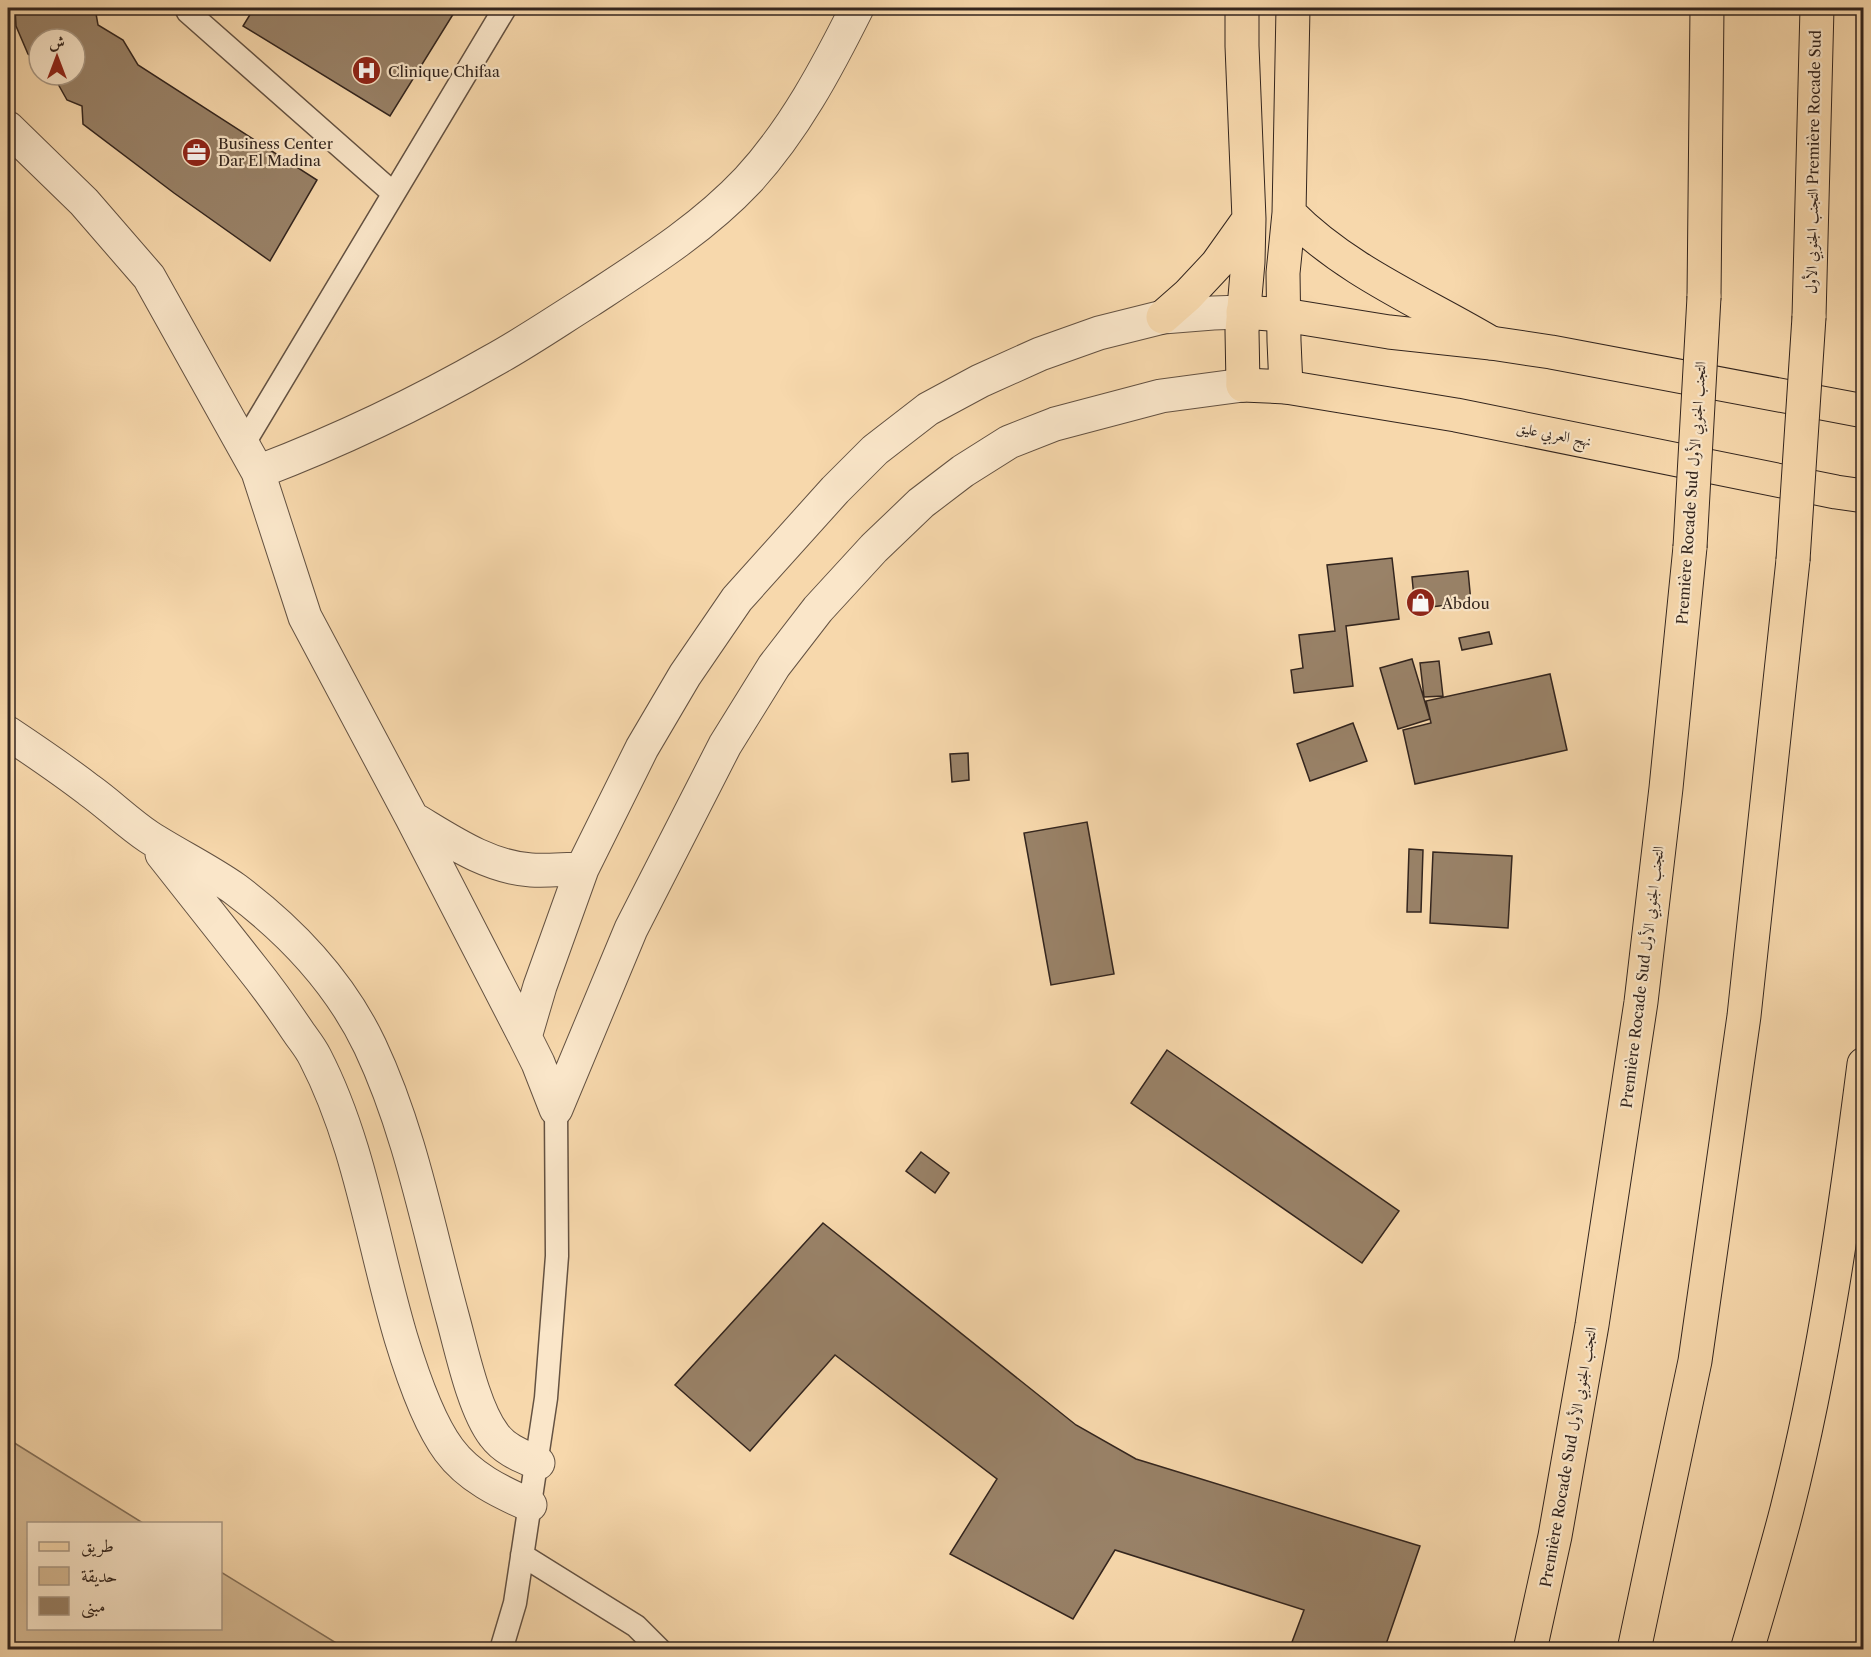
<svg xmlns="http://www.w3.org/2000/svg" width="1871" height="1657" viewBox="0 0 1871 1657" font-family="'Libre Caslon Text',Amiri,serif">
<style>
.green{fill:#d6ba94;stroke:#847059;stroke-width:1.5}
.building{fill:#998268;stroke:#33251e;stroke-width:1.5}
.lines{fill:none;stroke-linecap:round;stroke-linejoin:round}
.service-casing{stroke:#645242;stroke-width:25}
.minor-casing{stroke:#645242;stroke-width:35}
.primary-casing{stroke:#33251e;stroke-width:35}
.motorway-casing{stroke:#33251e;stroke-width:35}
.service{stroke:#fae6c9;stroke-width:22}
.minor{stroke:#fae6c9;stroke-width:33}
.primary{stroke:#f7d8ac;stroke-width:33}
.motorway{stroke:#f7d8ac;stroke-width:33}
.motorway-bridge-casing{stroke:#33251e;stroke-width:35;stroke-linecap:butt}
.motorway-bridge{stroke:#f7d8ac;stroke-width:33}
.labels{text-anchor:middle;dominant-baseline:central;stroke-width:4.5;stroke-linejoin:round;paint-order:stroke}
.poi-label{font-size:15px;fill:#33251e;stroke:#fae6c9;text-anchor:start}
.street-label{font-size:15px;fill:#33251e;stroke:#fae6c9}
</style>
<rect width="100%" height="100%" fill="#f7d8ac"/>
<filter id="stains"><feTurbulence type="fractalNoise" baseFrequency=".00333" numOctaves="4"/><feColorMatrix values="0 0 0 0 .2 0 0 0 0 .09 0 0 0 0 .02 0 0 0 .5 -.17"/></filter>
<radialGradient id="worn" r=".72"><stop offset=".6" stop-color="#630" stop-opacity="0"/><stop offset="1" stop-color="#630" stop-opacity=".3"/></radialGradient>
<path class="green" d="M 8,1439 L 143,1523 L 28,1524 L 28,1628 L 220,1628 L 221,1572 L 346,1649 L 8,1649 Z"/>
<path class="building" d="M 15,8 L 95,8 L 98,25 L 123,40 L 138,65 L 317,180 L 270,261 L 174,193 L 83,124 L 82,106 L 67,100 L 53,75 L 75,75 L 75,39 L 39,39 L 39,63 L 28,54 L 16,26 Z
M 254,8 L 457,8 L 390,116 L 243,26 Z
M 1392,558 L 1399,619 L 1346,626 L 1353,686 L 1294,693 L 1291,670 L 1303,668 L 1299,635 L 1335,631 L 1327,565 Z
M 1468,571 L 1471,602 L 1415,609 L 1412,577 Z
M 1489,632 L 1492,644 L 1462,650 L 1459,638 Z
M 1412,659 L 1430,719 L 1398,729 L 1380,668 Z
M 1439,661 L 1443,696 L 1424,697 L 1420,663 Z
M 1550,674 L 1567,750 L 1415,784 L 1403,730 L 1431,723 L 1426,701 Z
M 1353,723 L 1367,761 L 1310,781 L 1297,744 Z
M 968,753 L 969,780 L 952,782 L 950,754 Z
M 1087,822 L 1114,974 L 1051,985 L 1024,833 Z
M 1409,849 L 1423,850 L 1421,912 L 1407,912 Z
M 1433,852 L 1512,856 L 1508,928 L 1430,923 Z
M 1167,1050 L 1399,1211 L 1362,1263 L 1131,1103 Z
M 921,1152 L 949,1173 L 935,1193 L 906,1171 Z
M 823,1223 L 1076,1425 L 1136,1459 L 1420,1546 L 1384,1650 L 1289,1650 L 1304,1610 L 1115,1550 L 1073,1619 L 950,1554 L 997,1479 L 835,1355 L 750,1451 L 675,1385 Z"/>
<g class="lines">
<defs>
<path id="service" d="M 186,8 L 188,12 L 393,193
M 243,445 L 505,8
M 522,1555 L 636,1626 L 660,1650
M 501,1650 L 515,1603 L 546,1398 L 557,1256 L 556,1109"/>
<path id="minor" d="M 8,128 L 84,202 L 149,277 L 258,472 L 305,617 L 412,818 L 525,1037
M 1243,312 L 1213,313 L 1163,317 L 1099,333 L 1040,354 L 980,381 L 928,409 L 875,450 L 835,490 L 737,599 L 685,675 L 642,748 L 582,869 L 540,986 L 525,1037 L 538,1063 L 556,1109 L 631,929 L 725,745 L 774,666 L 818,609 L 874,548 L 921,503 L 963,471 L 1009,442 L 1055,424 L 1161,396 L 1243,385
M 258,472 C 339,441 417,404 492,361 C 525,343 557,321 589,301 C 644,265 702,229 748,180 C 794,130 827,68 857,8
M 8,733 C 35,751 63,770 89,790 C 110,805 128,823 149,837 C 177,855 208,870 235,889 C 291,931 340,983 370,1046 C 411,1133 428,1228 453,1319 C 462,1352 474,1409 494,1435 C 505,1450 522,1456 538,1463
M 412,818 C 449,840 487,867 531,870 C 548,871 565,869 582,869
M 162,854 C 192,892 222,930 252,968 C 268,988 283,1009 297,1030 C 303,1039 310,1047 315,1057 C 360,1144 373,1244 401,1338 C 411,1371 428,1422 449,1450 C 469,1477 500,1492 530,1505"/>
<path id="primary" d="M 1243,312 L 1284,315 L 1389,332 L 1491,343 L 1551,352 L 1864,411
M 1243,385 L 1286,387 L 1456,415 L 1836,492 L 1864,496"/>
<path id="motorway" d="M 1242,8 L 1242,46 L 1249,219 L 1248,262 L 1242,331 L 1243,385
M 1293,8 L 1289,213 C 1346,271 1422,302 1491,343
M 1704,297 L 1707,8
M 1163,317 L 1188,295 L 1217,264 L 1249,219
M 1809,317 L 1817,8
M 1286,387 L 1284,341 L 1283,273 L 1289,213
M 1530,1650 L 1555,1536 L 1592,1325 L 1641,1002 L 1666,788 L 1690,547
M 1634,1650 L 1695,1361 L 1744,1016 L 1793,560
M 1747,1650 C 1761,1603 1775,1556 1787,1509 C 1824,1363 1845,1213 1864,1064"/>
</defs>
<use href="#service" class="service-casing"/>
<use href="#minor" class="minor-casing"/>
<use href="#primary" class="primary-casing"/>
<use href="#motorway" class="motorway-casing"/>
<use href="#service" class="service"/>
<use href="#minor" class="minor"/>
<use href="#primary" class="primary"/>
<use href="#motorway" class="motorway"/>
<defs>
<path id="motorway-bridge" d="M 1690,547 L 1704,297
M 1793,560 L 1809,317"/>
</defs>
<use href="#motorway-bridge" class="motorway-bridge-casing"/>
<use href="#motorway-bridge" class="motorway-bridge"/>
</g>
<defs>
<symbol id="hospital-disc" viewBox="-11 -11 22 22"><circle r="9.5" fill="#8f2418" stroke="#fae6c9"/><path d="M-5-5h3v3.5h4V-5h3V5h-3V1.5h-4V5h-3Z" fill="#fff"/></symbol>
<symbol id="office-disc" viewBox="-11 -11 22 22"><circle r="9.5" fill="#8f2418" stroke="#fae6c9"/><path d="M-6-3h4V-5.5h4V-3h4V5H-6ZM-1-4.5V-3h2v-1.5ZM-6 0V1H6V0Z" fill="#fff"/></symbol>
<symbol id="shop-disc" viewBox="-11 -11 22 22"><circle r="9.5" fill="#8f2418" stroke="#fae6c9"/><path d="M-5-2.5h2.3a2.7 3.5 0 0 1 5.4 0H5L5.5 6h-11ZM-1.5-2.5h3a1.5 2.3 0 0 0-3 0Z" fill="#fff"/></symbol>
</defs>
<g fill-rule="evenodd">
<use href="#hospital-disc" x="350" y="54" width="33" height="33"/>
<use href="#office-disc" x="180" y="136" width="33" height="33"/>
<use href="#shop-disc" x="1404" y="586" width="33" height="33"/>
</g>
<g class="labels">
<g class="poi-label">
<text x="388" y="71">Clinique Chifaa</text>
<text x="218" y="143">Business Center<tspan x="218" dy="17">Dar El Madina</tspan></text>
<text x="1442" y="603">Abdou</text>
</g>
<g class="street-label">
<text transform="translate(1813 162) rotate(-89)">التجنب الجنوبي الأول Première Rocade Sud</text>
<text transform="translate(1554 434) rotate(11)">نهج العربي عليق</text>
<text transform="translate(1691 493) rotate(-86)">Première Rocade Sud التجنب الجنوبي الأول</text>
<text transform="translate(1642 977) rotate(-83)">Première Rocade Sud التجنب الجنوبي الأول</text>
<text transform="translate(1568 1457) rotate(-80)">Première Rocade Sud التجنب الجنوبي الأول</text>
</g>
</g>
<rect width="1871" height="1657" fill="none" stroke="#f7d8ac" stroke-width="30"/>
<rect x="9" y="9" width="1853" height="1639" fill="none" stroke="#33251e" stroke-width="3"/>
<rect x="15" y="15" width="1841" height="1627" fill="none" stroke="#33251e" stroke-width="1.5"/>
<rect x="27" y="1522" width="195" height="108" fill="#fae6c9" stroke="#aa9985" stroke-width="1.5"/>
<rect x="39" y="1542" width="30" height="9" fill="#f7d8ac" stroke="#aa9985" stroke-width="1.5"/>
<text x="81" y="1552" font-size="18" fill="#33251e">طريق</text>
<rect x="39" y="1567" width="30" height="18" fill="#d6ba94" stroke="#aa9985" stroke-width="1.5"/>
<text x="81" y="1582" font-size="18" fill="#33251e">حديقة</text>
<rect x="39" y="1597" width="30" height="18" fill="#998268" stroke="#aa9985" stroke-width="1.5"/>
<text x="81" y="1612" font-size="18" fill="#33251e">مبنى</text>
<g transform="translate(57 57)"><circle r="28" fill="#fae6c9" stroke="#aa9985" stroke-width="1.5"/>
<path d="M0-4.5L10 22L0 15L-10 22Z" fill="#8f2418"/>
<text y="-9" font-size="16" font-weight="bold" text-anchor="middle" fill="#33251e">ش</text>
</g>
<rect width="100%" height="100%" filter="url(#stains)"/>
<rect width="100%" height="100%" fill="url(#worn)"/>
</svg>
